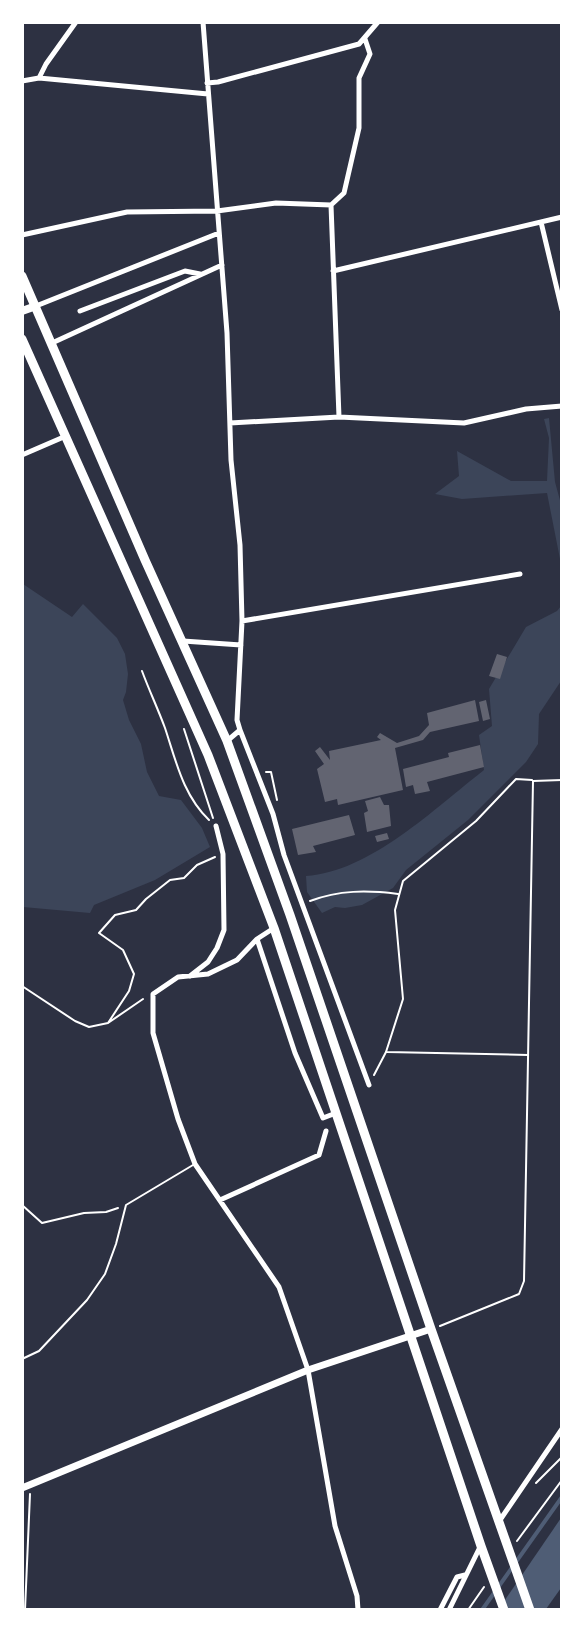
<svg xmlns="http://www.w3.org/2000/svg" width="584" height="1632" viewBox="0 0 584 1632" font-family="'Titillium Web',sans-serif">
<style>
.green{fill:#3c4559}
.water{fill:#4f5d75}
.lines{fill:none;stroke-linecap:round;stroke-linejoin:round}
.stream{stroke:#4f5d75;stroke-width:4}
.building{fill:#626471}
.path{stroke:#fff;stroke-width:2}
.service{stroke:#fff;stroke-width:2}
.minor{stroke:#fff;stroke-width:5}
.tertiary{stroke:#fff;stroke-width:7}
.secondary{stroke:#fff;stroke-width:8}
.trunk{stroke:#fff;stroke-width:9}
</style>
<rect width="100%" height="100%" fill="#2d3142"/>
<path class="green" d="M 549,418 L 555,482 L 561,504 L 561,564 L 547,493 L 462,499 L 435,494 L 459,476 L 457,451 L 511,481 L 547,481 L 549,438 L 544,419 Z
M 23,584 L 72,617 L 83,604 L 117,638 L 125,654 L 128,674 L 126,692 L 123,700 L 129,720 L 141,744 L 147,772 L 159,796 L 181,800 L 202,828 L 210,847 L 155,880 L 94,905 L 90,913 L 23,907 Z
M 561,606 L 561,681 L 539,714 L 538,744 L 526,762 L 468,820 L 406,870 L 393,888 L 362,905 L 345,908 L 335,907 L 322,913 L 307,892 L 306,876 C 370,872 435,808 484,770 L 479,735 L 492,726 L 489,689 L 526,627 L 557,611 Z"/>
<path class="water" d="M 561,1518 L 561,1588 L 546,1609 L 498,1610 Z"/>
<g class="lines">
<path class="stream" d="M 482,1610 L 562,1497"/>
</g>
<path class="building" d="M 497,654 L 507,657 L 500,679 L 489,676 Z
M 475,700 L 479,721 L 430,732 L 423,740 L 395,748 L 403,790 L 338,805 L 337,799 L 325,802 L 317,769 L 324,764 L 315,751 L 320,747 L 330,760 L 329,751 L 381,740 L 377,737 L 380,733 L 397,743 L 419,736 L 429,725 L 427,713 Z
M 486,700 L 490,719 L 483,721 L 479,702 Z
M 480,745 L 484,767 L 427,782 L 430,791 L 415,794 L 413,785 L 406,787 L 403,769 L 449,757 L 448,753 Z
M 380,797 L 384,805 L 389,805 L 391,826 L 367,832 L 364,813 L 368,811 L 365,801 Z
M 349,815 L 355,835 L 313,846 L 316,852 L 298,855 L 292,829 Z
M 387,833 L 389,839 L 377,842 L 375,836 Z"/>
<g class="lines">
<path class="path" d="M 142,671 C 149,690 158,709 165,728 C 176,761 183,795 209,820
M 184,729 L 213,818
M 266,772 L 271,772 L 277,800
M 310,901 C 339,890 367,890 398,894
M 22,986 L 75,1021 L 89,1027 L 108,1023 L 143,999
M 108,1023 L 129,991 L 134,974 L 123,950 L 99,933 L 115,915 L 136,910 L 146,899 L 170,880 L 184,878 L 197,865 L 215,857
M 387,1052 L 528,1055
M 374,1075 L 386,1052 L 403,999 L 395,910 L 403,881 L 476,821 L 516,779 L 532,780
M 22,1205 L 42,1223 L 84,1213 L 106,1212 L 118,1208
M 440,1326 L 519,1294 L 524,1281 L 533,781 L 562,780
M 536,1483 L 562,1457
M 517,1541 L 562,1480
M 25,1610 L 30,1494
M 468,1610 L 484,1587"/>
<path class="service" d="M 22,1359 L 39,1351 L 87,1300 L 105,1274 L 116,1244 L 126,1205 L 193,1165"/>
<path class="minor" d="M 203,22 L 227,333 L 231,460 L 240,545 L 242,621 L 237,720 L 240,730 L 227,741
M 39,78 L 46,64 L 76,22
M 22,81 L 39,78 L 208,94
M 207,83 L 218,82 L 359,44 L 378,22
M 331,205 L 344,193 L 359,128 L 359,78 L 370,54 L 365,39
M 541,222 L 562,310
M 22,235 L 127,212 L 217,211 L 276,203 L 331,205 L 339,417
M 333,271 L 562,217
M 36,306 L 219,233
M 80,311 L 185,271 L 200,274
M 52,343 L 222,265
M 230,423 L 339,417 L 464,423 L 526,409 L 562,406
M 22,455 L 66,436
M 242,621 L 520,574
M 183,641 L 241,645
M 240,730 L 273,814 L 284,855 L 369,1085
M 274,928 L 257,939 L 237,960 L 208,974 L 178,977 L 153,994 L 153,1033 L 178,1119 L 195,1164 L 279,1287 L 308,1370 L 335,1526 L 357,1596 L 358,1610
M 257,939 L 295,1053 L 323,1118 L 336,1113
M 190,976 L 208,962 L 217,948 L 224,930 L 223,854 L 216,826
M 220,1200 L 319,1155 L 326,1131
M 500,1520 L 562,1429
M 440,1610 L 457,1577 L 465,1575
M 449,1610 L 480,1547"/>
<path class="tertiary" d="M 22,1488 L 308,1370 L 431,1329"/>
<path class="secondary" d="M 22,311 L 36,306"/>
<path class="trunk" d="M 22,276 L 145,560 L 227,741 L 290,915 L 431,1329 L 530,1610
M 22,339 L 208,755 L 274,928 L 481,1546 L 504,1610"/>
</g>
<rect width="584" height="1632" fill="none" stroke="#ffffff" stroke-width="48"/>
</svg>
